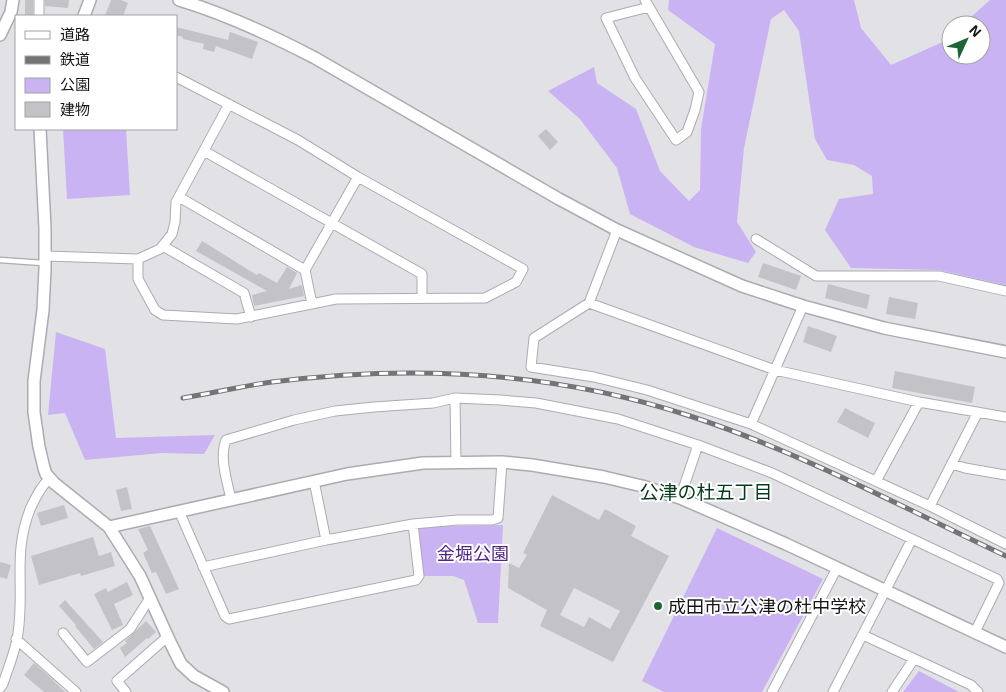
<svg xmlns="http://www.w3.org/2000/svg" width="1006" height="692" viewBox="0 0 1006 692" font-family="'Exo 2','Noto Sans JP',sans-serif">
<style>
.green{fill:#cab3f3}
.building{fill:#c3c2c6;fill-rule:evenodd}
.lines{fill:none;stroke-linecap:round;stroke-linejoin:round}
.service-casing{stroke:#adabb0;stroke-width:7}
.minor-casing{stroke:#adabb0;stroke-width:11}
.tertiary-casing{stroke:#adabb0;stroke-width:14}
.service{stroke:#fff;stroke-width:4.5}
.minor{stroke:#fff;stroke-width:9}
.tertiary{stroke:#fff;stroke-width:11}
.rail-casing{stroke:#747376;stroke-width:5}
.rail{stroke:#fff;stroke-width:3;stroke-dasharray:9;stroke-linecap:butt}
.poi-dot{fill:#1b6634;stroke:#fff;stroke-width:2}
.labels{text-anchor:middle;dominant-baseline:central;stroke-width:4;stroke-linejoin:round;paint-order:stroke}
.park-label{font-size:18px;fill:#512386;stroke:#fff}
.poi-label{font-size:18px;fill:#151516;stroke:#fff;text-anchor:start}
.neighbourhood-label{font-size:19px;fill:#043a18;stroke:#fff}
</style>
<rect width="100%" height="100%" fill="#e2e1e6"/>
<path class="green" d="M 669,0 L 854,0 L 861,28 L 891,65 L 945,41 L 951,35 L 951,55 L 981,55 L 981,25 L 962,25 L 990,0 L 1006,0 L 1006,285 L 938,270 L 851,268 L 825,230 L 839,199 L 873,194 L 872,176 L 854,165 L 827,160 L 815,139 L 799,31 L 784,10 L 771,19 L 744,148 L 737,222 L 756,252 L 748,263 L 694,247 L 630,214 L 617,168 L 580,119 L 548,91 L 594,67 L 597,83 L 636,109 L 660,171 L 689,201 L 700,190 L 701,129 L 715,44 L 668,10 Z
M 63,129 L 126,129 L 130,195 L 67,199 Z
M 56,332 L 105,349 L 116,438 L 215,435 L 204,454 L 162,453 L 85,460 L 65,413 L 48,415 Z
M 503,525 L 498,623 L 478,623 L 464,580 L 453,576 L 422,576 L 418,527 Z
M 717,528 L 823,579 L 762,692 L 664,692 L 642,681 Z
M 919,671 L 959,692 L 903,692 Z"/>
<path class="building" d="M 25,0 L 33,0 L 33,16 L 25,16 Z
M 45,0 L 69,0 L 68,8 L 45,6 Z
M 111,0 L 121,0 L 128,3 L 123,16 L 105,16 Z
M 176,27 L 228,40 L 230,32 L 258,42 L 252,59 L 216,46 L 214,52 L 203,49 L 204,44 L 183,39 L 183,37 L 176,35 Z
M 546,129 L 558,142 L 550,150 L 538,136 Z
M 202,241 L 257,275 L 259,273 L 277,283 L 287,267 L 297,273 L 289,289 L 302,285 L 304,296 L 254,306 L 252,295 L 267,291 L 196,251 Z
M 763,263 L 801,276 L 796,290 L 758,277 Z
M 828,284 L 870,295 L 867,309 L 825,298 Z
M 889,297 L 918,303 L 915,319 L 886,314 Z
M 808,326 L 837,336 L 831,352 L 803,342 Z
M 895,371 L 975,387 L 972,403 L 892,388 Z
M 845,408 L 875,423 L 868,438 L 837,422 Z
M 127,487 L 132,509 L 121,511 L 116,490 Z
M 552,495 L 599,520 L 605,509 L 636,526 L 631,536 L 669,556 L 613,662 L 540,626 L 547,610 L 508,588 L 509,563 L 519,568 L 527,555 L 523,553 ZM 574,588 L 620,611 L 610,629 L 589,617 L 584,627 L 560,615 Z
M 64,505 L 68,518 L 41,526 L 37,513 Z
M 150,526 L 179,589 L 166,594 L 156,572 L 152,573 L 143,553 L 148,550 L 138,529 Z
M 93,537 L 99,556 L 111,552 L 115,566 L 81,576 L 80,573 L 39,585 L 31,556 Z
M 0,562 L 11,565 L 7,579 L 0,577 Z
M 127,582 L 133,595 L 114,604 L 123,625 L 112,630 L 94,594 L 106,588 L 108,592 Z
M 65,600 L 103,642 L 94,649 L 75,626 L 76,625 L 59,606 Z
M 146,621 L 156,632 L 148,639 L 147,638 L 125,657 L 120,648 L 127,643 L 125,641 Z
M 34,663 L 52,679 L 65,692 L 44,692 L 24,675 Z"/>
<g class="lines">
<defs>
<path id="service" d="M 0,260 L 43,263"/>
<path id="minor" d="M 645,0 L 699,92 L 695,110 L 687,132 L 676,140 L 635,78 L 606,18 L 649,7
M 39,16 L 39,0
M 204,151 L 422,274 L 422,298
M 179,197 L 305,270 L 312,304
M 617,230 L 589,303 L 534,338 L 531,367 L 594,377 L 647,390 L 751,424 L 930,506 L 1006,544
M 756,239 L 816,276 L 939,276 L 1006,291
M 163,246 L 244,293 L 251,317
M 45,256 L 138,259 L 160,249 L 172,234 L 175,222 L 176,202 L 229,104
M 138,259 L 138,279 L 155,310 L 163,315 L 237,319 L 336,299 L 485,298 L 516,282 L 523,269 L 358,177 L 298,140 L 176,77
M 305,270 L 358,177
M 589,303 L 775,370 L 919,402 L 1006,417
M 455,398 L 456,463
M 751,424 L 803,306
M 952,464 L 965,468 L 1006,475
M 314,481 L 326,540
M 876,481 L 919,402
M 680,498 L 698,445
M 231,499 C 227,481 219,457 226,440 L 294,420 L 335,411 L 374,407 L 433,403 L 455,398 L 500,400 L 536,403 L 618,419 L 698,445 L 772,473 L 997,579 L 999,583 L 975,632
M 930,506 L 978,412
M 179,511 L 225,616 L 229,619 L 416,580 L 419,576 L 413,524
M 203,567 L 326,540 L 413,524 L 458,520 L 492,520 L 498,518 L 502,462
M 63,633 L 87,662 L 130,629 L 150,598
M 863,635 L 971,685 L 978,692
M 16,639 L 76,692
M 0,688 L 3,684 C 8,668 16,650 18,633 C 25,587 12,553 31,507 C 36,497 41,486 50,478
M 126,692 L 117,681 L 167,637
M 772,692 L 837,568
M 833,692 L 912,539
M 892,692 L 914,659"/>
<path id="tertiary" d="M 179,0 C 226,14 271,35 315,58 L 559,199 L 617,230 L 742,286 L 803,306 L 884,328 L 1006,352
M 84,16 L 90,0
M 0,35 L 11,12 L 13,0
M 40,129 L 45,228 L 45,269 L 43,310 L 34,381 L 34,412 L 39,447 L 44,468 L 46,474 L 54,483 L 109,527 L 140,576 L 170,642 L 181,664 L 194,676 L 223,692
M 109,527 L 347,474 L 423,463 L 502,462 L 532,465 L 604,477 L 642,486 L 680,498 L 786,544 L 1006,647"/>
</defs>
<use href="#service" class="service-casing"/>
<use href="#minor" class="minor-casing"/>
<use href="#tertiary" class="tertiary-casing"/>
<use href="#service" class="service"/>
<use href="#minor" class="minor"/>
<use href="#tertiary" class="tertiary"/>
<defs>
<path id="rail" d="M 183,398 C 213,393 242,386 272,382 C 413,364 556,372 690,416 C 800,452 902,507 1006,556"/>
</defs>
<use href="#rail" class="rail-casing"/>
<use href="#rail" class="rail"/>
</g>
<circle class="poi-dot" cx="658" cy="606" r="5"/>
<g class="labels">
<g class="park-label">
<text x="473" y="553">金堀公園</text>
</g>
<g class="poi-label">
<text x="668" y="606">成田市立公津の杜中学校</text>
</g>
<g class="neighbourhood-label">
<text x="706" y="491">公津の杜五丁目</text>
</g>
</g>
<rect x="15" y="15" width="162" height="115" fill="#ffffff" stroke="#a1a1a2"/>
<rect x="25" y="31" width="25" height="8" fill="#ffffff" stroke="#a1a1a2"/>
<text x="60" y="40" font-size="15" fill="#151516">道路</text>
<rect x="25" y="56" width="25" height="8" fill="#747376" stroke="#a1a1a2"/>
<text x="60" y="65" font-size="15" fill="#151516">鉄道</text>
<rect x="25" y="78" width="25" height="15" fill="#cab3f3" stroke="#a1a1a2"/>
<text x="60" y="90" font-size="15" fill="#151516">公園</text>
<rect x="25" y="102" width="25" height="15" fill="#c3c2c6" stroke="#a1a1a2"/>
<text x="60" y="115" font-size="15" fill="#151516">建物</text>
<g transform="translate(966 40) rotate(46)"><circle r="24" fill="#ffffff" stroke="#a1a1a2"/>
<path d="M0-4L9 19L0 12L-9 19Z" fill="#1b6634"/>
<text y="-8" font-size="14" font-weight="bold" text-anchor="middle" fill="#151516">N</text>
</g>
</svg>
